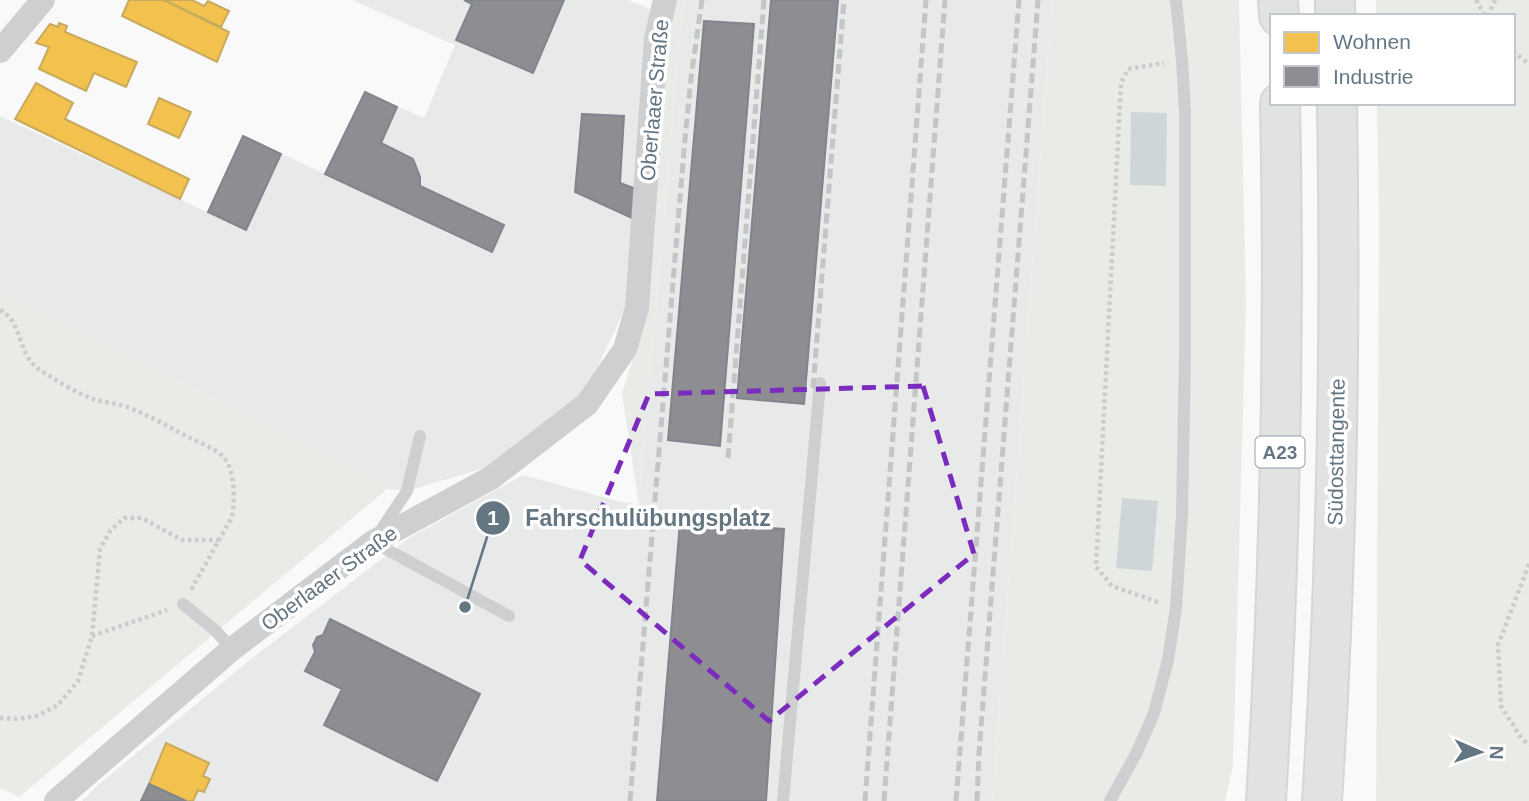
<svg xmlns="http://www.w3.org/2000/svg" width="1529" height="801" viewBox="0 0 1529 801" font-family="Helvetica,sans-serif">
<style>
.built{fill:#e8e9e9}
.green{fill:#e8ebe6}
.water{fill:#ced6d9}
.homes{fill:#f2c14e;stroke:#c8aa5e;stroke-width:2}
.industry{fill:#8d8d92;stroke:#81868e;stroke-width:2}
.lines{fill:none;stroke-linecap:round;stroke-linejoin:round}
.motorway-casing{stroke:#d5d6d6;stroke-width:42}
.path{stroke:#cbcccd;stroke-width:4.5;stroke-dasharray:3.5 3.5;stroke-linecap:butt}
.service{stroke:#cecfd0;stroke-width:12}
.minor{stroke:#cecfd0;stroke-width:24}
.motorway{stroke:#e1e2e2;stroke-width:38}
.rail{stroke:#c3c5c6;stroke-width:5;stroke-dasharray:10 5;stroke-linecap:butt}
.marked{fill:none;stroke:#7b2cbf;stroke-width:5;stroke-dasharray:14 9;stroke-linejoin:round}
.labels{text-anchor:middle;dominant-baseline:central;stroke-width:7;stroke-linejoin:round;paint-order:stroke}
.shield{fill:#fff;stroke:#939fa8;stroke-width:2}
.shield-label{font-size:19px;font-weight:bold;fill:#657683}
.street-label{font-size:21px;fill:#657683;stroke:#fff}
.leader{fill:none;stroke:#657683;stroke-width:2.5}
.callout-dot{fill:#657683;stroke:#fff;stroke-width:2.5}
.mark-label{font-size:21px;text-anchor:middle;font-weight:bold;fill:#fff}
.callout-label{font-size:23px;text-anchor:middle;font-weight:bold;fill:#657683;stroke:#fff;stroke-width:7;stroke-linejoin:round;paint-order:stroke}
</style>
<rect width="100%" height="100%" fill="#f9f9f9"/>
<path class="built" d="M 352,0 L 628,0 L 653,10 L 631,296 L 583,398 L 488,467 L 407,491 L 387,489 L 0,290 L 0,116 L 207,212 L 243,136 L 325,174 L 365,92 L 424,118 L 455,45 Z
M 686,0 L 1052,0 L 992,801 L 82,801 L 98,785 L 251,659 L 409,538 L 523,475 L 614,500 L 639,505 L 681,25 Z"/>
<path class="green" d="M 672,0 L 686,0 L 681,25 L 639,506 L 622,393 L 644,324 L 666,26 Z
M 1052,0 L 1239,0 L 1246,303 L 1233,766 L 1225,801 L 992,801 Z
M 1376,0 L 1529,0 L 1529,801 L 1376,801 L 1379,220 L 1377,103 L 1513,103 L 1513,16 L 1376,16 Z
M 0,290 L 387,489 L 19,797 L 0,788 Z"/>
<path class="water" d="M 1131,112 L 1167,113 L 1166,186 L 1130,185 Z
M 1122,498 L 1158,501 L 1152,571 L 1116,568 Z"/>
<path class="homes" d="M 129,0 L 164,0 L 229,32 L 217,62 L 122,16 Z
M 164,0 L 192,0 L 204,6 L 208,1 L 229,11 L 221,27 Z
M 59,23 L 67,26 L 65,32 L 137,62 L 126,87 L 94,73 L 86,91 L 39,69 L 49,47 L 36,43 L 50,24 L 58,27 Z
M 36,83 L 73,103 L 65,119 L 189,179 L 180,199 L 15,119 Z
M 159,98 L 191,112 L 179,138 L 148,124 Z
M 166,743 L 209,763 L 203,776 L 210,779 L 204,792 L 198,790 L 193,801 L 186,801 L 149,784 Z"/>
<path class="industry" d="M 464,0 L 564,0 L 533,73 L 456,40 L 472,4 Z
M 771,0 L 838,0 L 804,404 L 737,398 Z
M 704,21 L 754,24 L 720,446 L 668,440 Z
M 365,92 L 397,107 L 381,143 L 413,159 L 420,177 L 420,186 L 504,225 L 492,252 L 325,174 Z
M 582,114 L 624,116 L 620,183 L 636,189 L 632,218 L 575,192 Z
M 243,136 L 281,154 L 246,230 L 208,212 Z
M 680,522 L 784,529 L 766,801 L 657,801 Z
M 330,619 L 480,694 L 437,781 L 324,725 L 342,689 L 305,671 L 315,652 L 313,645 L 317,637 L 323,635 Z
M 149,784 L 186,801 L 141,801 Z"/>
<g class="lines">
<defs>
<path id="motorway" d="M 1278,0 L 1279,16
M 1335,0 L 1335,16
M 1266,801 C 1280,569 1285,336 1280,103
M 1322,801 C 1337,569 1341,336 1337,103"/>
</defs>
<use href="#motorway" class="motorway-casing"/>
<path class="path" d="M 1476,0 L 1485,16
M 1488,16 L 1495,0
M 1513,51 L 1529,64
M 0,310 C 22,321 18,353 37,368 C 46,375 82,396 93,399 C 105,403 118,403 130,408 C 150,416 169,427 188,437 C 200,443 216,448 225,459 C 235,472 235,501 232,517 L 191,590
M 1529,564 L 1498,645 L 1501,706 L 1522,739 L 1529,745
M 1158,602 L 1112,586 L 1096,567 L 1121,83 L 1128,69 L 1164,63
M 92,636 L 167,610
M 0,718 L 17,719 L 37,716 L 58,705 L 78,681 L 92,636 L 100,549 L 110,531 L 124,518 L 142,518 L 182,540 L 219,540"/>
<path class="service" d="M 420,436 L 407,491 L 373,542 L 509,616
M 183,604 L 216,631 L 232,649
M 783,801 L 820,383
M 1110,801 L 1137,752 L 1154,713 L 1168,660 L 1176,608 L 1182,514 L 1185,354 L 1185,112 L 1182,60 L 1176,0"/>
<path class="minor" d="M 0,51 L 43,0
M 56,801 L 232,649 L 373,542 L 491,478 L 587,404 L 625,349 L 637,308 L 656,39 L 665,0"/>
<use href="#motorway" class="motorway"/>
<path class="rail" d="M 813,388 L 844,0
M 728,458 L 764,0
M 630,801 L 684,150 L 691,78 L 702,0
M 865,801 L 926,0
M 884,801 L 945,0
M 956,801 L 1019,0
M 977,801 L 979,753 L 1038,0"/>
</g>
<path class="marked" d="M 923,386 L 974,554 L 769,721 L 580,560 L 649,394 Z"/>
<g class="labels">
<rect class="shield" x="1255.5" y="436.5" width="49" height="31" rx="5"/>
<g class="shield-label">
<text x="1280" y="452">A23</text>
</g>
<g class="street-label">
<text transform="translate(654 100) rotate(-85)">Oberlaaer Straße</text>
<text transform="translate(1336 452) rotate(-89)">Südosttangente</text>
<text transform="translate(329 578) rotate(-36)">Oberlaaer Straße</text>
</g>
</g>
<path class="leader" d="M465 607L493 518"/>
<g class="callout-dot">
<circle cx="465" cy="607" r="7"/>
<circle cx="493" cy="518" r="18"/>
</g>
<g class="mark-label">
<text x="493" y="525">1</text>
</g>
<g class="callout-label">
<text x="648" y="526">Fahrschulübungsplatz</text>
</g>
<rect x="1270" y="14" width="245" height="91" fill="#ffffff" stroke="#c1c8cd" stroke-width="2"/>
<rect x="1284" y="32" width="35" height="21" fill="#f2c14e" stroke="#c1c8cd" stroke-width="2"/>
<text x="1333" y="49" font-size="21" fill="#657683">Wohnen</text>
<rect x="1284" y="66" width="35" height="21" fill="#8d8d92" stroke="#c1c8cd" stroke-width="2"/>
<text x="1333" y="84" font-size="21" fill="#657683">Industrie</text>
<g transform="translate(1480 752) rotate(92)" stroke="#ffffff" stroke-width="5" paint-order="stroke">
<path d="M0-5L12 26L0 18L-12 26Z" fill="#657683"/>
<text y="-10" font-size="19" font-weight="bold" text-anchor="middle" fill="#657683">N</text>
</g>
</svg>
